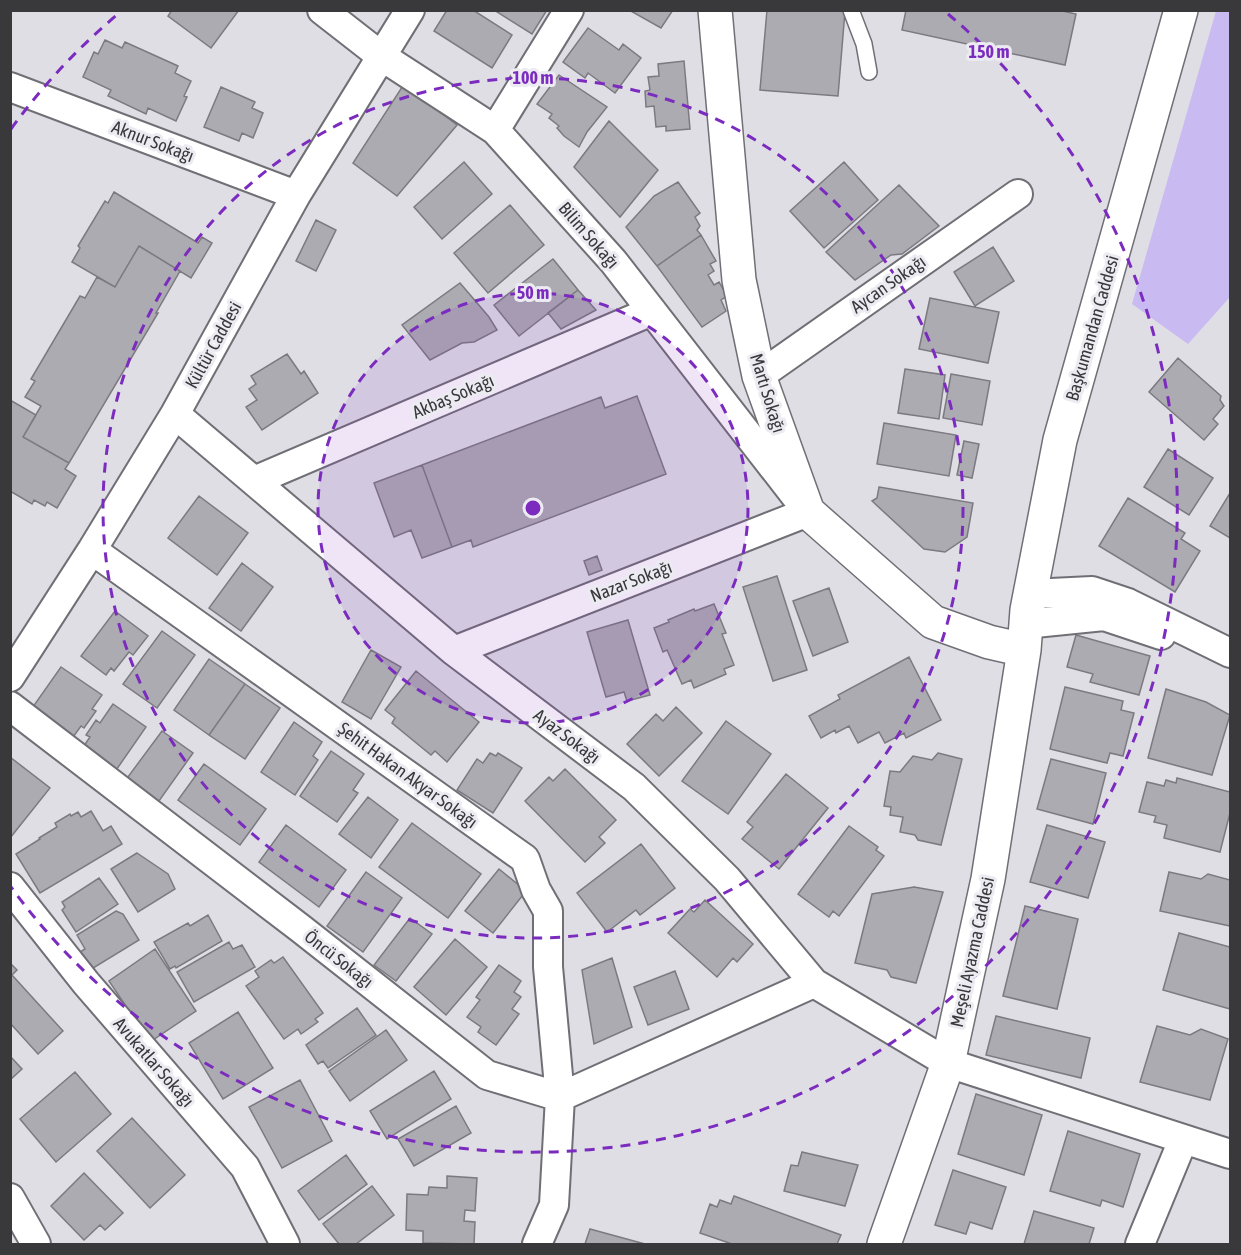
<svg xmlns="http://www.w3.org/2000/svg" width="1241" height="1255" viewBox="0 0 1241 1255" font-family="'Asap Condensed',sans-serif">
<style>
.green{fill:#c9bbf2}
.building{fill:#acabb1;stroke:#7c7a80;stroke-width:1.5}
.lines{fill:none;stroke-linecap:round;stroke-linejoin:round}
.lane-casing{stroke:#706f75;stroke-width:18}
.street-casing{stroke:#706f75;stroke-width:32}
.secondary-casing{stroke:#706f75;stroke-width:36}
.lane{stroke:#fff;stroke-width:15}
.street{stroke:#fff;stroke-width:28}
.secondary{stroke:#fff;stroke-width:33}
.ring{fill:none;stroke:#7b2cbf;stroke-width:3;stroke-dasharray:10 8}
.labels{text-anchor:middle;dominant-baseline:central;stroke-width:6;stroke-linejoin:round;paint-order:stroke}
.street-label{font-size:18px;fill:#39393b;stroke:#ecebf2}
.centre{fill:#7b2cbf;stroke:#ecebf2;stroke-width:3}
.ring-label{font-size:18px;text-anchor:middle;font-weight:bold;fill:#7b2cbf;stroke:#ecebf2;stroke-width:6;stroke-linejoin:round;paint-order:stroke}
</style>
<rect width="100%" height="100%" fill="#dfdee5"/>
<path class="green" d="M 1216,11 L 1230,11 L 1230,297 L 1188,344 L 1132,304 Z"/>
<path class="building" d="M 172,10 L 239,10 L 211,48 L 168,16 Z
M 447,10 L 473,10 L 512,35 L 492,68 L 434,31 Z
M 494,10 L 547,10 L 532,34 Z
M 629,10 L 673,10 L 661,28 Z
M 767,10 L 845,11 L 838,96 L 760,90 Z
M 906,10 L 1058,10 L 1076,14 L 1065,65 L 902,30 Z
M 588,28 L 619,50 L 623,44 L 641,58 L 615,93 L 588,73 L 585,78 L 563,62 Z
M 105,40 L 122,48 L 125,42 L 178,66 L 175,73 L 191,81 L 184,96 L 187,97 L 176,121 L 148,108 L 146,114 L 108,96 L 111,90 L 83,77 L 94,52 L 98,54 Z
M 684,61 L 690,129 L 666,131 L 666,126 L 656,127 L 654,106 L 646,107 L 645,91 L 650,90 L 648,77 L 659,76 L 658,64 Z
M 559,75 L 607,107 L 587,132 L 579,147 L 564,136 L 557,128 L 559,126 L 549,118 L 552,114 L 537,104 Z
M 404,84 L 457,125 L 397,196 L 353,163 Z
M 221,87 L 255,102 L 252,108 L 263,113 L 253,138 L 242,133 L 239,141 L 204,127 Z
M 609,121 L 658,170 L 620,217 L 574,167 Z
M 464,162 L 492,194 L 442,239 L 414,207 Z
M 844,162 L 878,200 L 824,248 L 790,211 Z
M 678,182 L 700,213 L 695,217 L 700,226 L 697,230 L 701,235 L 657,266 L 626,227 L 654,196 Z
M 899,185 L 939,226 L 902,254 L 891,255 L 855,280 L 826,252 Z
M 114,192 L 198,243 L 202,237 L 212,243 L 191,278 L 139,246 L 115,287 L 72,262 L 80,248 L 78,246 L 105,201 L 108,203 Z
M 510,205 L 544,245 L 488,293 L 454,253 Z
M 316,220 L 336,230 L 316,271 L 296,261 Z
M 701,235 L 716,261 L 710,264 L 714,271 L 708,275 L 714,285 L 719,282 L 727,296 L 721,300 L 726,311 L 702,327 L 657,266 Z
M 139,246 L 180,271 L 156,313 L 158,313 L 69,463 L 23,437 L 41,406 L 25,397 L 35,381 L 31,379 L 80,296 L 85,298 L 97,277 L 115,287 Z
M 993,247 L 1014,281 L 975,306 L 954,272 Z
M 553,259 L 578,290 L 519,336 L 494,305 Z
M 460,283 L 489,317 L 497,330 L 474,342 L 462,343 L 430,360 L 402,325 Z
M 578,290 L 596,310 L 561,329 L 548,313 Z
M 930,298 L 999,312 L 988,363 L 919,349 Z
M 287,354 L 301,374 L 304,371 L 318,393 L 262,430 L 246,407 L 257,400 L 249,389 L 256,384 L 251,376 Z
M 1178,358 L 1221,396 L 1220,400 L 1224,406 L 1213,419 L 1218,424 L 1204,440 L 1149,392 Z
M 905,369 L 945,375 L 939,419 L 898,413 Z
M 951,374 L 990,381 L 982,425 L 943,418 Z
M 637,396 L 666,474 L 473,547 L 471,540 L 452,547 L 422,465 L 601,397 L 605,408 Z
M 10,400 L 36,415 L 23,437 L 69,463 L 65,469 L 76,476 L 57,508 L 47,502 L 45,506 L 34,500 L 32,504 L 10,491 Z
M 884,423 L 956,435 L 949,476 L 877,464 Z
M 964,441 L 979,444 L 972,478 L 957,475 Z
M 1168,449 L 1213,478 L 1189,515 L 1144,487 Z
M 422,465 L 452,547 L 422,558 L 411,530 L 394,537 L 374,483 Z
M 879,487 L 973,503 L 967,537 L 945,552 L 924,549 L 872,501 L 877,498 Z
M 1230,493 L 1230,538 L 1210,526 Z
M 199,496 L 248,533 L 217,575 L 168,538 Z
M 1128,498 L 1185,533 L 1181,539 L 1200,551 L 1175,592 L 1099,546 Z
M 597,556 L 602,570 L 589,575 L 584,561 Z
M 242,563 L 273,587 L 241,631 L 209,608 Z
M 777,576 L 807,670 L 773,681 L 743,587 Z
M 829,588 L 848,642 L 813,656 L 793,601 Z
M 714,604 L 726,633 L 722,634 L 734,665 L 724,669 L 726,674 L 694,688 L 691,680 L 682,684 L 667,650 L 663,652 L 654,628 L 669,622 L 668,620 L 694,609 L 695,611 Z
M 115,611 L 148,636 L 133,655 L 129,652 L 114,671 L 111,668 L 106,675 L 81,656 Z
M 628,620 L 650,695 L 627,701 L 624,692 L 606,697 L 587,632 Z
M 162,631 L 195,655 L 157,708 L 123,684 Z
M 1076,635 L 1150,656 L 1139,695 L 1090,682 L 1093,674 L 1067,667 Z
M 371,650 L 401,667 L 371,719 L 342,702 Z
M 909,657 L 941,720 L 906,738 L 904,733 L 885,743 L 879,732 L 858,743 L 849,726 L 836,733 L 835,730 L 821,738 L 809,716 L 840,699 L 838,695 Z
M 209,659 L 245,684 L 209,735 L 174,710 Z
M 61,667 L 102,695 L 92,709 L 96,711 L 84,728 L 81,726 L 71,740 L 30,711 Z
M 416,671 L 479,722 L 447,762 L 435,751 L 431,755 L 392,723 L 395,718 L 385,710 Z
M 245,684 L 280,708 L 245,759 L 209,735 Z
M 1065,687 L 1123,701 L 1121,710 L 1134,713 L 1123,756 L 1110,753 L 1107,763 L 1050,749 Z
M 1166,689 L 1206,702 L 1230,715 L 1212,775 L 1148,758 Z
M 113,704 L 146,727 L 112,776 L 79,753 L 90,737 L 86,735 L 96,720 L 100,723 Z
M 676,707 L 702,733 L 659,776 L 627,744 L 656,714 L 663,721 Z
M 726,721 L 771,754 L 728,814 L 682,781 Z
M 294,722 L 322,742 L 313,756 L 318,760 L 295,795 L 261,772 Z
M 162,731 L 193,753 L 154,808 L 122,785 Z
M 331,751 L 364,774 L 353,790 L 358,793 L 337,822 L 300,796 Z
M 490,753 L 496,756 L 498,753 L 522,768 L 493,813 L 457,790 L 477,759 L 483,763 Z
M 938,753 L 962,759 L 941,845 L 918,840 L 915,835 L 900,832 L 903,817 L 890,815 L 891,807 L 884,806 L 890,771 L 900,772 L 913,756 L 932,760 Z
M 10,757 L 50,788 L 10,838 Z
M 1051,759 L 1106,773 L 1093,824 L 1037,809 Z
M 204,764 L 266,809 L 240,845 L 178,800 Z
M 565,769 L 616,820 L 599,837 L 605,843 L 585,862 L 525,801 L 549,777 L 553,781 Z
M 786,774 L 828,808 L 779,869 L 742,839 L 753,827 L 747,822 Z
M 1177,778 L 1230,792 L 1230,813 L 1220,852 L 1164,838 L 1167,825 L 1154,822 L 1156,816 L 1139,812 L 1147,782 L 1164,786 L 1166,780 L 1176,783 Z
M 368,797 L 398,820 L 371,858 L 339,834 Z
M 91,811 L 103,831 L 111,826 L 122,844 L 40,893 L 16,854 L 40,839 L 39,838 L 57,827 L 55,823 L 70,814 L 71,816 L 78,812 L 81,817 Z
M 412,823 L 481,874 L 448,918 L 379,867 Z
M 286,825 L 346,870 L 319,907 L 259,862 Z
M 1047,825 L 1105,842 L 1088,898 L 1030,882 Z
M 849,826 L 878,847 L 876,850 L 884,856 L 839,916 L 833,911 L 829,917 L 798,894 Z
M 641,844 L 675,888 L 640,915 L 636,910 L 607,932 L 577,893 Z
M 137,853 L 168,874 L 175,889 L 138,912 L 111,869 Z
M 499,869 L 526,891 L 493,933 L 465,911 Z
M 366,872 L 402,898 L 363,952 L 327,926 Z
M 1169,872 L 1201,879 L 1208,874 L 1230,880 L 1230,926 L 1160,911 Z
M 99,878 L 118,904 L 76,932 L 62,910 L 65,907 L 62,902 Z
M 914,887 L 943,892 L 916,983 L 891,977 L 887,970 L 855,963 L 872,894 Z
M 705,900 L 753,944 L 737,962 L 733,958 L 717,977 L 668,933 L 690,909 L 694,912 Z
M 1025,906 L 1078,919 L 1057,1009 L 1003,996 Z
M 116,911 L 123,914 L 139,940 L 90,970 L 80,952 L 85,949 L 77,935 Z
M 208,915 L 222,941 L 176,968 L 175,966 L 170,969 L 154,942 L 188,923 L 190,926 Z
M 410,918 L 432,934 L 396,981 L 374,965 Z
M 1179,933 L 1230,947 L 1230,1009 L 1163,990 Z
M 455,939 L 487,967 L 446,1015 L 414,987 Z
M 229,942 L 233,949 L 242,945 L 255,967 L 194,1002 L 177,972 Z
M 155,949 L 196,1011 L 150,1042 L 109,981 Z
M 283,957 L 323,1013 L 315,1019 L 318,1022 L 301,1034 L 298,1029 L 284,1039 L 246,986 L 259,977 L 255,971 L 271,960 L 274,963 Z
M 612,958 L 632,1027 L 594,1044 L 582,970 Z
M 10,963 L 17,970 L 12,975 L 63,1031 L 38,1054 L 10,1023 Z
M 499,965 L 521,981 L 514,992 L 521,997 L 512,1009 L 519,1014 L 496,1045 L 478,1032 L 481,1027 L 467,1017 L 480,1000 L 476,997 Z
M 675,971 L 689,1009 L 648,1025 L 634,987 Z
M 357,1008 L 376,1035 L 328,1068 L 323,1061 L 318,1064 L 306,1045 Z
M 238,1012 L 273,1068 L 223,1099 L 189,1043 Z
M 996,1016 L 1090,1038 L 1081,1078 L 986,1055 Z
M 1157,1026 L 1190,1035 L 1201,1029 L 1228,1039 L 1210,1100 L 1140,1082 Z
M 386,1030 L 407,1060 L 350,1101 L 329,1071 Z
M 10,1056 L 22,1069 L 10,1080 Z
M 434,1071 L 451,1099 L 387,1139 L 370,1111 Z
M 75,1072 L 111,1114 L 56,1162 L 20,1119 Z
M 300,1080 L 332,1141 L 282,1168 L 249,1107 Z
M 976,1094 L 1042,1115 L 1024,1175 L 958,1154 Z
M 456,1106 L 471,1133 L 414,1166 L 398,1139 Z
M 132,1118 L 185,1175 L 150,1208 L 97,1151 Z
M 1068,1131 L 1140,1154 L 1123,1207 L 1102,1200 L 1100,1206 L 1050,1191 Z
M 802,1152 L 858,1165 L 845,1206 L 784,1191 L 791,1165 L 798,1166 Z
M 346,1155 L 367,1184 L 319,1220 L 298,1191 Z
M 953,1170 L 1006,1187 L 992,1229 L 970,1222 L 966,1234 L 935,1225 Z
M 84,1173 L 123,1213 L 105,1230 L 100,1225 L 84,1240 L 51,1206 Z
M 447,1176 L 477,1178 L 475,1211 L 465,1210 L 464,1221 L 475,1222 L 474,1244 L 423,1243 L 423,1231 L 406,1230 L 407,1194 L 428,1195 L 429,1187 L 447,1188 Z
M 372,1186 L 394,1215 L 356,1244 L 339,1244 L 323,1224 Z
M 734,1196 L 841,1235 L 837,1244 L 732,1244 L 700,1233 L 710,1204 L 717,1207 L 720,1200 L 731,1204 Z
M 1034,1211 L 1094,1228 L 1089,1244 L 1024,1244 Z
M 590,1229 L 645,1244 L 585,1244 Z"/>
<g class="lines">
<defs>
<path id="lane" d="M 851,10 L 864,44 L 869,72"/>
<path id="street" d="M 322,10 L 381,56 L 495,130 L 613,261 L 808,512 L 454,651
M 10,87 L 296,195
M 495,130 L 569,10
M 759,376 L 1018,194
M 175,414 L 454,651 L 634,787 L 727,879 L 814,983 L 948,1063 L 1230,1154
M 254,481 L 652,311
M 92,550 L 525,859 L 536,890 L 548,911 L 548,967 L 560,1097 L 814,983
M 1030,594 L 1092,591 L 1128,603 L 1230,653
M 1025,624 L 1104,616 L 1161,635
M 10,677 L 92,550 L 175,414 L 296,195 L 410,10
M 10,706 L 300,928 L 487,1075 L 560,1097 L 554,1205 L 537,1244
M 10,887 L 86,983 L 245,1167 L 285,1244
M 10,1198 L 36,1244
M 1140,1244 L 1183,1140"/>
<path id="secondary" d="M 715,10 L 739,280 L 759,376 L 808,512 L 933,622 L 989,642 L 1024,650
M 884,1244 L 948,1063 L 988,879 L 1024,650 L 1027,610 L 1060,440 L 1181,10"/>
</defs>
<use href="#lane" class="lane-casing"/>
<use href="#street" class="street-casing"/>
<use href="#secondary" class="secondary-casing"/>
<use href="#lane" class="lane"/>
<use href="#street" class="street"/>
<use href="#secondary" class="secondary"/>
</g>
<circle cx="533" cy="508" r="215" fill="#7b2cbf" fill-opacity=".12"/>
<g class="ring">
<circle cx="533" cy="508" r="215"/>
<circle cx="533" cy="508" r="430"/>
<path d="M11 129A645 645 0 0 1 118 14M948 14A645 645 0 1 1 11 887"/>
</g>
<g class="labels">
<g class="street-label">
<text transform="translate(153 141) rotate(21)">Aknur Sokağı</text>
<text transform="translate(589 235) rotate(49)">Bilim Sokağı</text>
<text transform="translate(888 284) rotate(-35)">Aycan Sokağı</text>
<text transform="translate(1092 328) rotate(-74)">Başkumandan Caddesi</text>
<text transform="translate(213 345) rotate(-61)">Kültür Caddesi</text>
<text transform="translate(768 393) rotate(73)">Martı Sokağı</text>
<text transform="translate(453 396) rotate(-23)">Akbaş Sokağı</text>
<text transform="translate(631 581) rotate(-21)">Nazar Sokağı</text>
<text transform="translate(567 736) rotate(37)">Ayaz Sokağı</text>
<text transform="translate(408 775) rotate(36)">Şehit Hakan Akyar Sokağı</text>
<text transform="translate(972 952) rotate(-78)">Meşeli Ayazma Caddesi</text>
<text transform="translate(339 959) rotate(38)">Öncü Sokağı</text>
<text transform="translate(154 1062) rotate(49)">Avukatlar Sokağı</text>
</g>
</g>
<circle cx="533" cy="508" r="9" class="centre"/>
<g class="ring-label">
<text x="989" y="58">150 m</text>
<text x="533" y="84">100 m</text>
<text x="533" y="299">50 m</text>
</g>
<rect width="1241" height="1255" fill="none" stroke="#39393b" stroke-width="24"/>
</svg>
